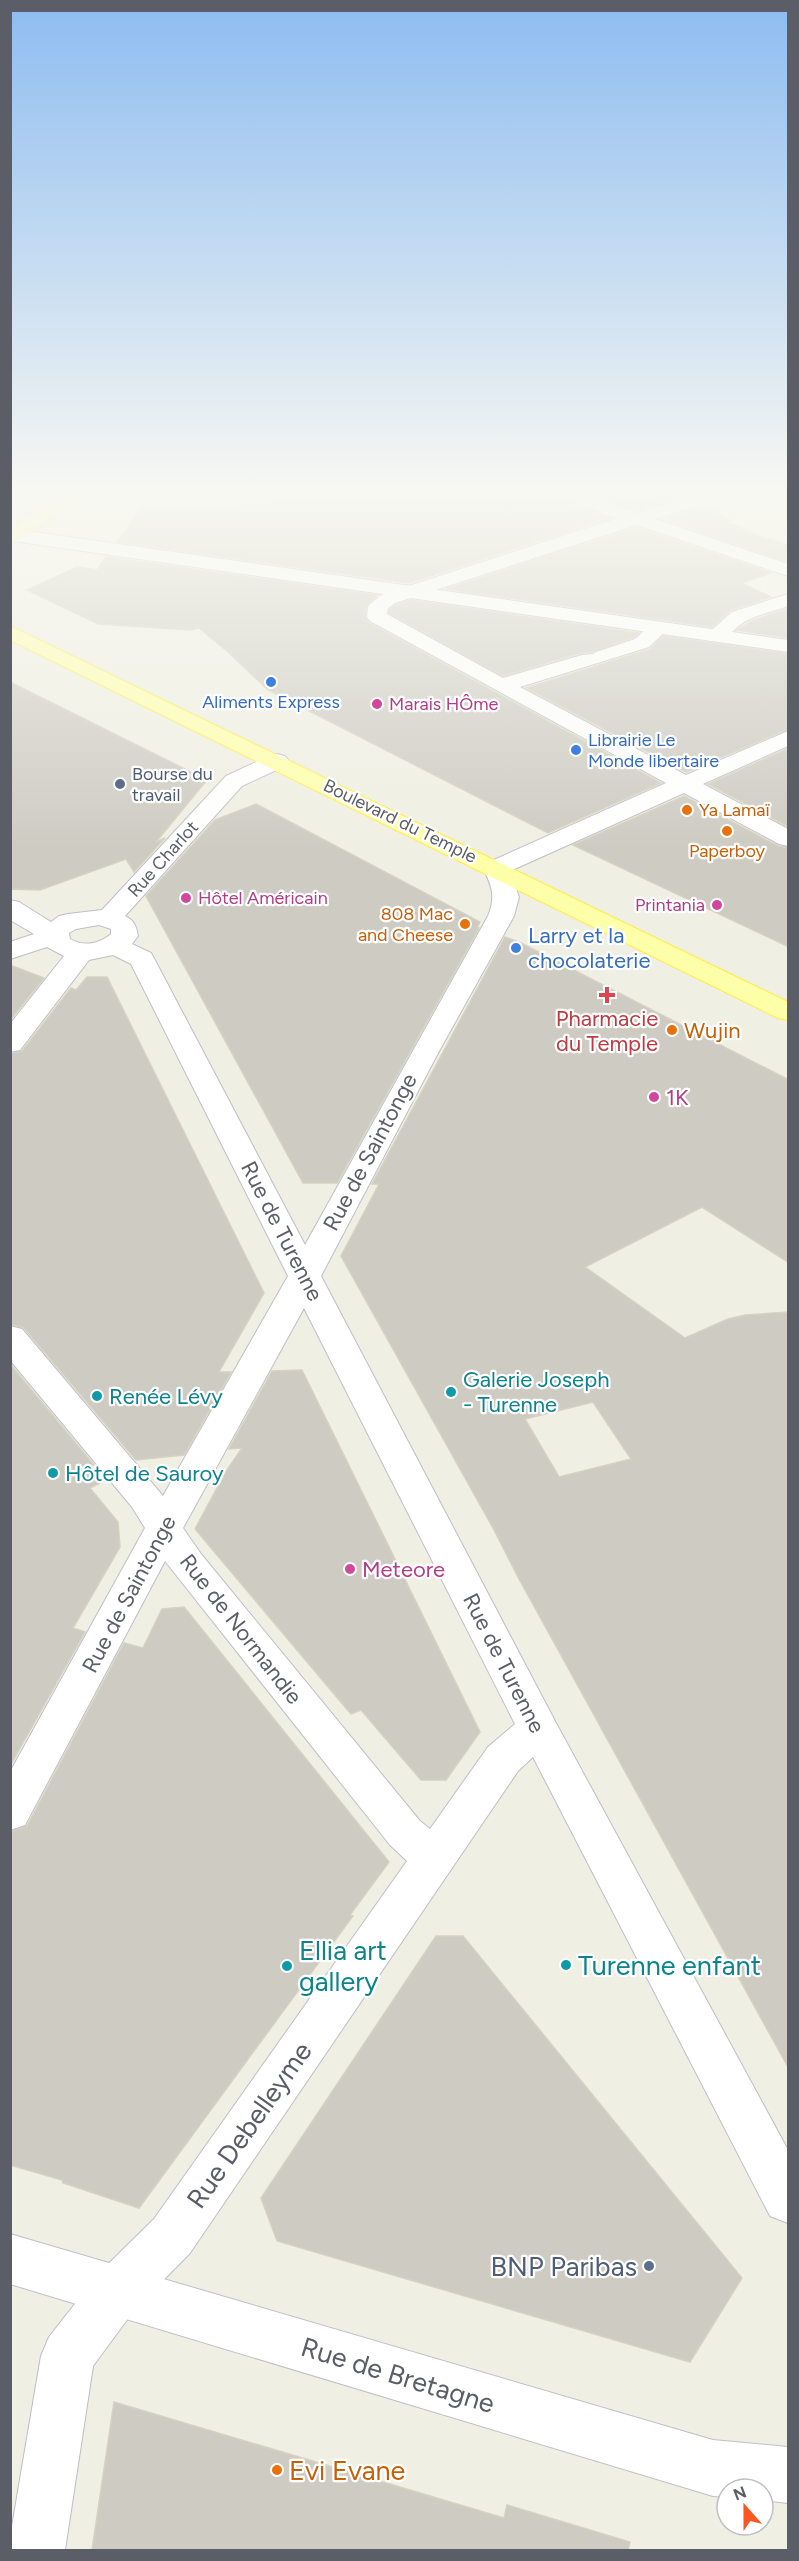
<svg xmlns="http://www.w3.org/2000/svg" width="799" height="2561" viewBox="0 0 799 2561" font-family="Figtree,sans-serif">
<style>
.building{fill:#cdcbc2;stroke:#d5d2c1;stroke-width:1.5;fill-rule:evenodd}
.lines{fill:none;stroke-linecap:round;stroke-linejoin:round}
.street-casing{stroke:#bdbfc6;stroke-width:2}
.secondary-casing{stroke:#bec0c8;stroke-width:2}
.primary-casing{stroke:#ffec4d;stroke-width:2}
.street{fill:#fff;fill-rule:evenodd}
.secondary{fill:#fff;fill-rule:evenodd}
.primary{fill:#feffa9;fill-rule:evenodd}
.shop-dot{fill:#3f7fe0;stroke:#fff;stroke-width:2}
.hotel-dot{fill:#d1479c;stroke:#fff;stroke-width:2}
.service-dot{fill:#5c6f8a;stroke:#fff;stroke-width:2}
.food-dot{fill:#e8710a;stroke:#fff;stroke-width:2}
.health-dot{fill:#e0444e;stroke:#fff;stroke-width:2}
.culture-dot{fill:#0f9aa8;stroke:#fff;stroke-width:2}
.labels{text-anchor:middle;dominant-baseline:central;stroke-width:4.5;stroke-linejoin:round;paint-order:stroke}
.far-shop-label{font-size:18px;fill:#366cbe;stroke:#fff}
.far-hotel-label{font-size:18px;fill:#b23c85;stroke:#fff;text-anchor:start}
.far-service-label{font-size:18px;fill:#4e5e75;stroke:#fff;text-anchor:start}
.far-food-label{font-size:18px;fill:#c56008;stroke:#fff;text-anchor:start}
.far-street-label{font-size:18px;fill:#5b5e66;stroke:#fff}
.shop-label{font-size:22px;fill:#366cbe;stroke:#fff;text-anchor:start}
.health-label{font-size:22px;fill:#be3a42;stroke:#fff}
.food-label{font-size:22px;fill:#c56008;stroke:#fff;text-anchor:start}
.hotel-label{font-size:22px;fill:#b23c85;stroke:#fff;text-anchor:start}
.street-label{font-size:22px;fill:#5b5e66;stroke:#fff}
.culture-label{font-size:22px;fill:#0d838f;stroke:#fff;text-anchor:start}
.near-culture-label{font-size:27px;fill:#0d838f;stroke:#fff;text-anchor:start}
.near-street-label{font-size:27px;fill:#5b5e66;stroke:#fff}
.near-service-label{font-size:27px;fill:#4e5e75;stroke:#fff;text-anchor:end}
.near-food-label{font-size:27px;fill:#c56008;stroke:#fff;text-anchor:start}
</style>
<rect width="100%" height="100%" fill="#f0efe3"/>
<path class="building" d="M 664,492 L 683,492 L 687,494 L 637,511 L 591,494 Z
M 538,495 L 558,495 L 569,504 L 611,518 L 409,583 L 117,542 L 142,507 Z
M 705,505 L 731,521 L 727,523 L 744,528 L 740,529 L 789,545 L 789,562 L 662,519 Z
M 637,527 L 771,573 L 741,583 L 771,597 L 731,610 L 712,627 L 446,589 Z
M 106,557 L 377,595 L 366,606 L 365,617 L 369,623 L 661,783 L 548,833 L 268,690 L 228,652 L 199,628 L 191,630 L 98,624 L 27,590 L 77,567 L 97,570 Z
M 411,600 L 639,633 L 634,637 L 592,652 L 581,653 L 503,676 L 389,613 L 390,609 L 396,605 Z
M 789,608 L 789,638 L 737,630 L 754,620 Z
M 663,636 L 789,654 L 789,729 L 686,772 L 526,688 L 650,649 Z
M 10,682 L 207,780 L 156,842 L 165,838 L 134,872 L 126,859 L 40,890 L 10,889 Z
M 789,748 L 789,827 L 708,784 Z
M 684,796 L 778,846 L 789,848 L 789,947 L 573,845 Z
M 256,804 L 480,922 L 477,928 L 479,928 L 337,1183 L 303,1183 L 146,896 L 215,820 Z
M 505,937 L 521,943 L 789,1080 L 789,1263 L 702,1207 L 585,1267 L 685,1338 L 728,1319 L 745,1315 L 789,1312 L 789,2069 L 519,1579 L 493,1528 L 341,1256 L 379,1184 L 372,1184 ZM 593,1402 L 631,1459 L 559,1477 L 525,1419 Z
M 10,965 L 44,978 L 10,1020 Z
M 87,977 L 107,977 L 264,1293 L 219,1372 L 231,1372 L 184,1455 L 136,1460 L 24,1328 L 10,1324 L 10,1054 L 22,1051 L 71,988 L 76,990 Z
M 10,1364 L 94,1465 L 89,1466 L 102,1482 L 90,1488 L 118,1522 L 120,1547 L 73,1628 L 85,1632 L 10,1766 Z
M 302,1370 L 480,1732 L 446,1780 L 421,1780 L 361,1710 L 351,1714 L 195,1529 L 225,1473 L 242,1448 L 229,1449 L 272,1371 Z
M 184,1607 L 389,1862 L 350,1915 L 353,1916 L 139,2208 L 63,2183 L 62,2180 L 10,2165 L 10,1832 L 27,1826 L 124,1643 L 143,1648 L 162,1609 Z
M 436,1936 L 463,1936 L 742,2278 L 690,2362 L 277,2241 L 261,2198 Z
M 114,2402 L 504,2518 L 507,2505 L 630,2542 L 628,2550 L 92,2550 Z"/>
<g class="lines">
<defs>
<path id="street" d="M 558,492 L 579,492 L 637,513 L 702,492 L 728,492 L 725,496 L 655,519 L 788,564 L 788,576 L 637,525 L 395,603 L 388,608 L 387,614 L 503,678 L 582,655 L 593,654 L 596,652 L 635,639 L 652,624 L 659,622 L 666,624 L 669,628 L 649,647 L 520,687 L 686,775 L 788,731 L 788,746 L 703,784 L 788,829 L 788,846 L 779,844 L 684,793 L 510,871 L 519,897 L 514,916 L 437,1055 L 321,1276 L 556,1723 L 788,2150 L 788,2223 L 770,2216 L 533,1757 L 518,1771 L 190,2253 L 135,2309 L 93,2366 L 65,2550 L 10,2550 L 10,2538 L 41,2356 L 49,2337 L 99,2273 L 154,2219 L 407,1861 L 390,1845 L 165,1561 L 25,1825 L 10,1830 L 10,1772 L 145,1528 L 132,1507 L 10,1360 L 10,1326 L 22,1329 L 163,1496 L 288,1276 L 131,964 L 113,955 L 89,960 L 20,1050 L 10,1052 L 10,1024 L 64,956 L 47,947 L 10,959 L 10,942 L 34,934 L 10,920 L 10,900 L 19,902 L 51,922 L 59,916 L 68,914 L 102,910 L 226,776 L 269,756 L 277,754 L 285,756 L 289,761 L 285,766 L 242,786 L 125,916 C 135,921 136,926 138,936 L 132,944 L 151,953 L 157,964 L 305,1245 L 488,916 C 496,897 492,886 483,868 L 487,863 L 666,783 L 370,621 L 367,617 L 368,606 L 381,595 L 618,518 L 570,502 ZM 99,925 L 111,929 L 111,934 C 99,944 84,947 70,939 L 69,933 L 76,929 ZM 304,1308 L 515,1724 L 488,1747 L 430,1829 L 420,1821 L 201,1554 L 183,1528 Z
M 788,594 L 788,606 C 775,611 760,614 748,620 C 733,627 726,645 708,640 L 705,636 L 732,612 Z"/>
<path id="secondary" d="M 13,529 L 788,640 L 788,652 L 13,541 L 10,540 L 10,530 Z
M 10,2234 L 713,2440 L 788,2447 L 788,2503 L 763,2500 L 763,2489 L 727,2489 L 727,2497 L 713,2496 L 10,2284 Z"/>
<path id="primary" d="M 68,492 L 89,492 L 17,541 L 10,543 L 10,528 Z
M 10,626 L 788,1002 L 788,1020 L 778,1018 L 10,640 Z"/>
</defs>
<use href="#street" class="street-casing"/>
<use href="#secondary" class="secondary-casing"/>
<use href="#primary" class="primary-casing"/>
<use href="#street" class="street"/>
<use href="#secondary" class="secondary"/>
<use href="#primary" class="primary"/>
</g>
<linearGradient id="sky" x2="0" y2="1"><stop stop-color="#8dbcf1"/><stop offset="0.58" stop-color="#f8f8f2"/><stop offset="1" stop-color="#f8f8f2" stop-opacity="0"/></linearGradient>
<rect width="799" height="850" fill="url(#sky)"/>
<g class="shop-dot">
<circle cx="271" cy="682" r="6"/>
<circle cx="576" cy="750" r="6"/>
<circle cx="516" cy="948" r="6"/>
</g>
<g class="hotel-dot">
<circle cx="377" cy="704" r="6"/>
<circle cx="186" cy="898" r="6"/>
<circle cx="717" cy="905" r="6"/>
<circle cx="654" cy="1097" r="6"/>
<circle cx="350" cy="1569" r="6"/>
</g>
<g class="service-dot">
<circle cx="120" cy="784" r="6"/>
<circle cx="649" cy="2266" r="6"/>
</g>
<g class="food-dot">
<circle cx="687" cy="810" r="6"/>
<circle cx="727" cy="831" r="6"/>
<circle cx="465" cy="924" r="6"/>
<circle cx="672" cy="1030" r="6"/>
<circle cx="277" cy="2470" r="6"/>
</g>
<path class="health-dot" d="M604 986h6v6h6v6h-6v6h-6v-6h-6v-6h6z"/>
<g class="culture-dot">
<circle cx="451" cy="1392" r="6"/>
<circle cx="97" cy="1396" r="6"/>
<circle cx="53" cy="1473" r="6"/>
<circle cx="566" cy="1965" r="6"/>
<circle cx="287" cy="1966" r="6"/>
</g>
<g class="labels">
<g class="far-shop-label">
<text x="271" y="702">Aliments Express</text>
<text x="588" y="740" text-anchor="start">Librairie Le<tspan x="588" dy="21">Monde libertaire</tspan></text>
</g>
<g class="far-hotel-label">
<text x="389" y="704">Marais HÔme</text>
<text x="198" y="898">Hôtel Américain</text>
<text x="705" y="905" text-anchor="end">Printania</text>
</g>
<g class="far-service-label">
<text x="132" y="774">Bourse du<tspan x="132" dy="21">travail</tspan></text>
</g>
<g class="far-food-label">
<text x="699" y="810">Ya Lamaï</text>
<text x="727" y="851" text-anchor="middle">Paperboy</text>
<text x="453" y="914" text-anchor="end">808 Mac<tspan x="453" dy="21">and Cheese</tspan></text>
</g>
<g class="far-street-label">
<text transform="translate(400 821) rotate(26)">Boulevard du Temple</text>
<text transform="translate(163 859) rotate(-48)">Rue Charlot</text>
</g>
<g class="shop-label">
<text x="528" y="935">Larry et la<tspan x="528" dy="25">chocolaterie</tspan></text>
</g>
<g class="health-label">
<text x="607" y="1018">Pharmacie<tspan x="607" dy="25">du Temple</tspan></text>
</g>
<g class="food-label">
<text x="684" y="1030">Wujin</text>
</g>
<g class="hotel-label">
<text x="666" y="1097">1K</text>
<text x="362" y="1569">Meteore</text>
</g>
<g class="street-label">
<text transform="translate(370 1152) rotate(-62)">Rue de Saintonge</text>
<text transform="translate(282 1231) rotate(63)">Rue de Turenne</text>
<text transform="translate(129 1594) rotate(-62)">Rue de Saintonge</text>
<text transform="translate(241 1629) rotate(52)">Rue de Normandie</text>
<text transform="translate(504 1663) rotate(63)">Rue de Turenne</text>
</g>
<g class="culture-label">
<text x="463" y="1379">Galerie Joseph<tspan x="463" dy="25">- Turenne</tspan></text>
<text x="109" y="1396">Renée Lévy</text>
<text x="65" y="1473">Hôtel de Sauroy</text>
</g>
<g class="near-culture-label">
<text x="299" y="1950">Ellia art<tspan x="299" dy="31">gallery</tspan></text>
<text x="578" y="1965">Turenne enfant</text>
</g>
<g class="near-street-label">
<text transform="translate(249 2125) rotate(-55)">Rue Debelleyme</text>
<text transform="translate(398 2375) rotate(17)">Rue de Bretagne</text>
</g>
<g class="near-service-label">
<text x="637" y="2266">BNP Paribas</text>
</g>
<g class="near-food-label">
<text x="289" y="2470">Evi Evane</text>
</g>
</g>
<rect width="799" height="2561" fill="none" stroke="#5b5e66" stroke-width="24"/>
<g transform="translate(745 2507) rotate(339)"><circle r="28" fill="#ffffff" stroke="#bdbfc2" stroke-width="1.5"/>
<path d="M0-4.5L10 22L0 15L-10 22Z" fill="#fa5620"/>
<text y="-9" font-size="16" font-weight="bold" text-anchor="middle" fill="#5b5e66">N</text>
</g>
</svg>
